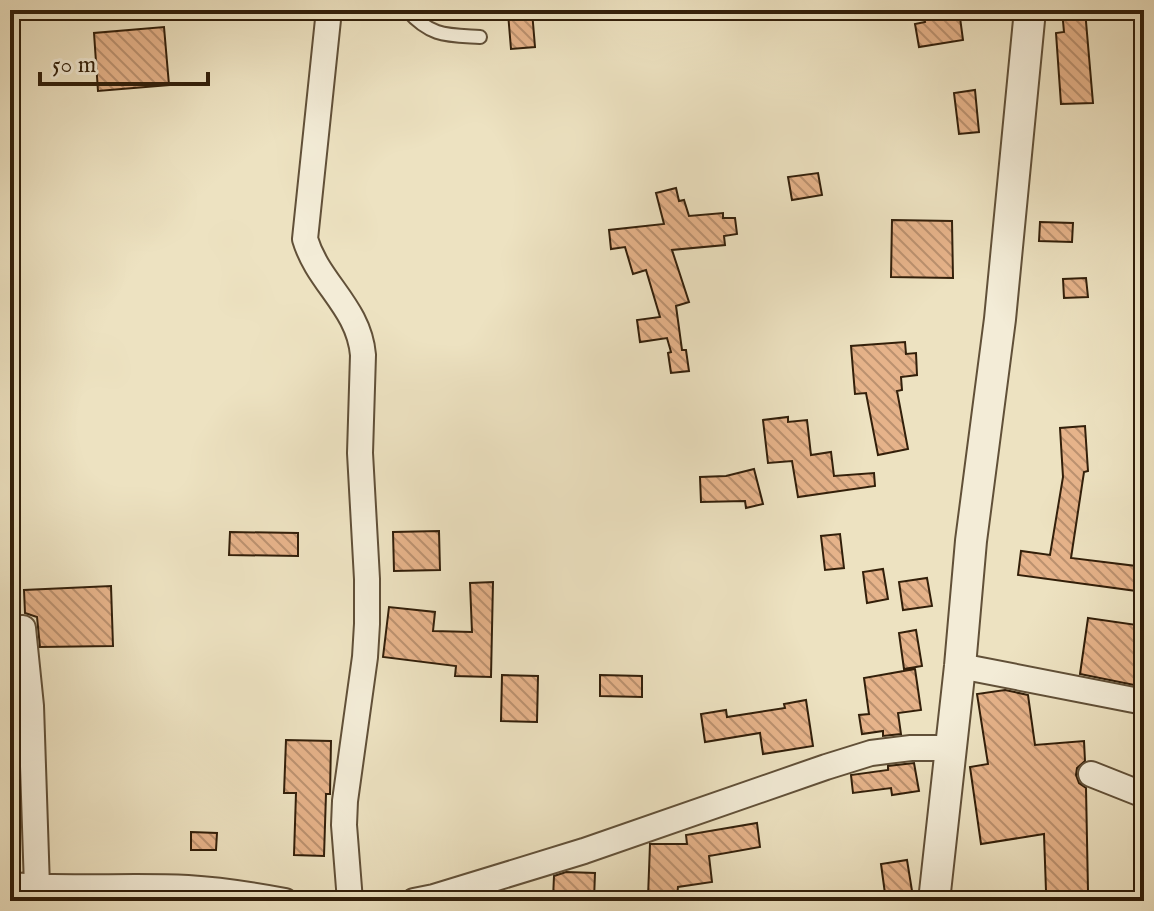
<svg xmlns="http://www.w3.org/2000/svg" width="1154" height="911" viewBox="0 0 1154 911" font-family="'IM FELL English',serif">
<style>
.building{fill:url(#building-back-hatch);stroke:#321f0a;stroke-width:2}
.lines{fill:none;stroke-linecap:round;stroke-linejoin:round}
.service-casing{stroke:#615038;stroke-width:16}
.minor-casing{stroke:#615038;stroke-width:28}
.tertiary-casing{stroke:#615038;stroke-width:34}
.service{stroke:#f3ecd7;stroke-width:12}
.minor{stroke:#f3ecd7;stroke-width:24}
.tertiary{stroke:#f3ecd7;stroke-width:30}
</style>
<defs>
<pattern id="building-back-hatch" width="6" height="6" patternUnits="userSpaceOnUse" patternTransform="scale(2)"><rect width="6" height="6" fill="#e6b38a"/><path d="M-1 5l2 2M0 0l6 6M5-1l2 2" fill="none" stroke="#bb916f"/></pattern>
</defs>
<rect width="100%" height="100%" fill="#ede2c1"/>
<filter id="stains"><feTurbulence type="fractalNoise" baseFrequency=".0025" numOctaves="4"/><feColorMatrix values="0 0 0 0 .2 0 0 0 0 .09 0 0 0 0 .02 0 0 0 .5 -.17"/></filter>
<radialGradient id="worn" r=".72"><stop offset=".6" stop-color="#630" stop-opacity="0"/><stop offset="1" stop-color="#630" stop-opacity=".3"/></radialGradient>
<path class="building" d="M 923,10 L 959,10 L 963,40 L 919,47 L 915,24 L 925,22 Z
M 1062,10 L 1085,10 L 1093,103 L 1061,104 L 1056,33 L 1064,32 Z
M 532,11 L 535,47 L 511,49 L 508,13 Z
M 164,27 L 169,85 L 98,91 L 94,33 Z
M 975,90 L 979,132 L 959,134 L 954,93 Z
M 818,173 L 822,195 L 792,200 L 788,177 Z
M 676,188 L 679,201 L 684,200 L 689,216 L 723,213 L 723,218 L 735,218 L 737,234 L 724,236 L 725,245 L 672,250 L 689,302 L 676,306 L 682,350 L 686,350 L 689,371 L 671,373 L 668,353 L 671,352 L 667,338 L 640,342 L 637,320 L 660,317 L 646,270 L 633,274 L 625,247 L 611,249 L 609,230 L 664,224 L 656,193 Z
M 892,220 L 952,221 L 953,278 L 891,277 Z
M 1040,222 L 1073,223 L 1072,242 L 1039,241 Z
M 1086,278 L 1088,297 L 1064,298 L 1063,279 Z
M 905,342 L 906,354 L 916,353 L 917,375 L 901,377 L 902,390 L 897,391 L 908,449 L 878,455 L 866,393 L 855,394 L 851,346 Z
M 788,417 L 788,422 L 807,420 L 811,455 L 831,452 L 834,476 L 874,473 L 875,486 L 798,497 L 792,461 L 768,463 L 763,420 Z
M 1085,426 L 1088,471 L 1084,472 L 1071,558 L 1144,567 L 1144,592 L 1018,575 L 1021,551 L 1050,555 L 1063,477 L 1060,428 Z
M 754,469 L 763,504 L 746,508 L 745,501 L 701,502 L 700,477 L 726,476 Z
M 439,531 L 440,570 L 394,571 L 393,532 Z
M 230,532 L 298,533 L 298,556 L 229,555 Z
M 840,534 L 844,568 L 825,570 L 821,536 Z
M 883,569 L 888,599 L 867,603 L 863,572 Z
M 927,578 L 932,606 L 903,610 L 899,582 Z
M 493,582 L 491,677 L 455,676 L 456,666 L 383,657 L 389,607 L 435,612 L 433,631 L 472,632 L 470,583 Z
M 111,586 L 113,646 L 40,647 L 37,617 L 25,613 L 24,590 Z
M 1088,618 L 1144,626 L 1144,687 L 1080,674 Z
M 916,630 L 922,666 L 904,669 L 899,633 Z
M 915,669 L 921,710 L 898,713 L 901,734 L 883,736 L 883,731 L 862,734 L 859,715 L 869,714 L 864,678 Z
M 502,675 L 538,676 L 537,722 L 501,721 Z
M 600,675 L 642,676 L 642,697 L 600,696 Z
M 1005,690 L 1028,695 L 1035,745 L 1084,741 L 1085,761 L 1077,768 L 1076,775 L 1079,783 L 1086,788 L 1088,891 L 1046,891 L 1044,834 L 981,844 L 970,767 L 988,764 L 977,694 Z
M 806,700 L 813,746 L 763,754 L 760,733 L 705,742 L 701,714 L 726,710 L 727,717 L 785,708 L 784,704 Z
M 286,740 L 331,741 L 330,794 L 326,794 L 324,856 L 294,855 L 296,793 L 284,793 Z
M 914,763 L 919,791 L 892,795 L 891,788 L 853,793 L 851,775 L 888,770 L 888,766 Z
M 757,823 L 760,847 L 709,856 L 712,882 L 678,887 L 677,897 L 648,897 L 650,844 L 687,844 L 686,835 Z
M 191,832 L 217,833 L 216,850 L 191,850 Z
M 907,860 L 913,897 L 886,901 L 881,864 Z
M 566,872 L 595,873 L 594,900 L 553,899 L 554,876 Z"/>
<g class="lines">
<defs>
<path id="service" d="M 407,10 C 431,37 447,35 480,37"/>
<path id="minor" d="M 329,10 L 305,239 C 318,283 359,307 363,355 L 360,453 L 367,579 L 367,624 L 365,657 L 345,801 L 344,825 L 350,901
M 23,628 L 31,706 L 37,887
M 960,666 L 1144,702
M 1091,774 L 1144,795
M 10,885 C 69,890 129,885 188,888 C 221,890 253,895 285,901
M 414,901 L 434,897 L 584,851 L 826,767 L 871,753 L 911,748 L 951,748"/>
<path id="tertiary" d="M 934,901 L 960,666 L 971,541 L 1000,319 L 1030,10"/>
</defs>
<use href="#service" class="service-casing"/>
<use href="#minor" class="minor-casing"/>
<use href="#tertiary" class="tertiary-casing"/>
<use href="#service" class="service"/>
<use href="#minor" class="minor"/>
<use href="#tertiary" class="tertiary"/>
</g>
<rect width="1154" height="911" fill="none" stroke="#ede2c1" stroke-width="40"/>
<rect x="12" y="12" width="1130" height="887" fill="none" stroke="#321f0a" stroke-width="4"/>
<rect x="20" y="20" width="1114" height="871" fill="none" stroke="#321f0a" stroke-width="2"/>
<path d="M40 72v12h168v-12" fill="none" stroke="#321f0a" stroke-width="4"/>
<text x="52" y="72" font-size="24" fill="#321f0a" stroke="#f3ecd7" stroke-width="6" paint-order="stroke">50 m</text>
<rect width="100%" height="100%" filter="url(#stains)"/>
<rect width="100%" height="100%" fill="url(#worn)"/>
</svg>
